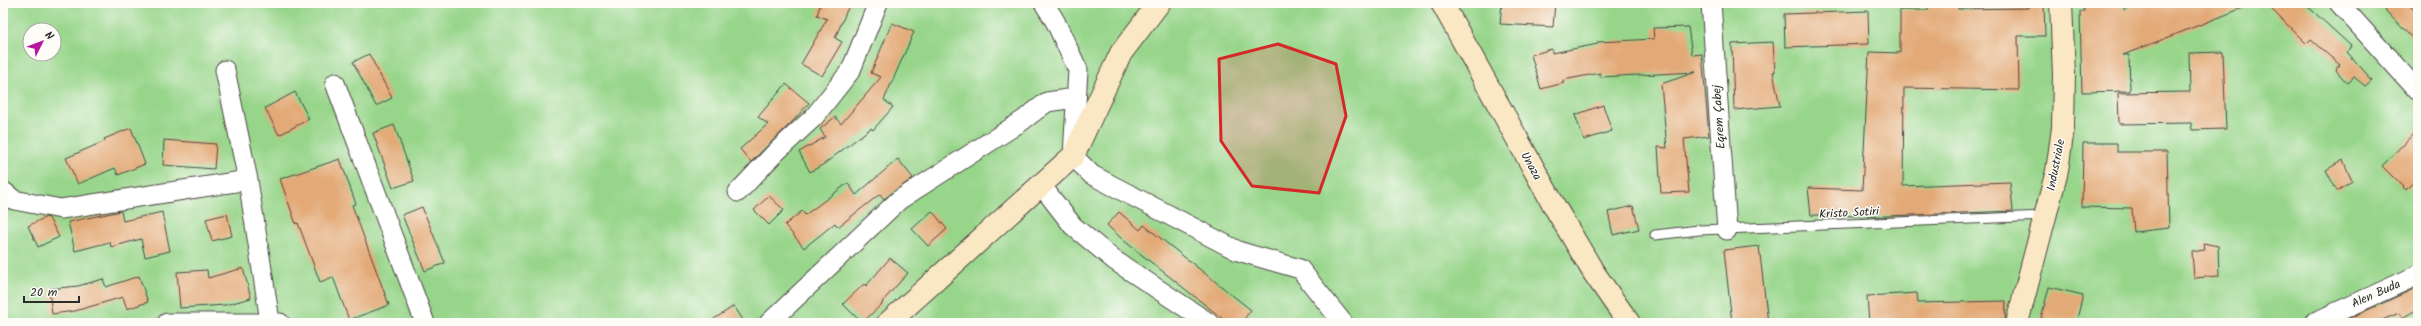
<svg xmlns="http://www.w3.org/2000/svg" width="2421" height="326" viewBox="0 0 2421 326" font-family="Kalam,sans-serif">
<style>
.green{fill:#97d58a;stroke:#61805a;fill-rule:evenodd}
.building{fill:#e3aa78}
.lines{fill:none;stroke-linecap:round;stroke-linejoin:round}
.lane-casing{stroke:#494641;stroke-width:11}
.street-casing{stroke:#494641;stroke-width:21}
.secondary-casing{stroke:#494641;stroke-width:24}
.lane{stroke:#fff;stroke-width:9}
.street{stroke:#fff;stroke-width:19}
.secondary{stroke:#fae7c3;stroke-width:22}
.marked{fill:#d62828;fill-opacity:0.2;stroke:#d62828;stroke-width:3;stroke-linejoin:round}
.labels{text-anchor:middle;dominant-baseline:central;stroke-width:3;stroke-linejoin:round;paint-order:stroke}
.street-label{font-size:12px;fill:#2b2b2b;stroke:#fdfcf7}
</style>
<rect width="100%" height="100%" fill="#fdfcf7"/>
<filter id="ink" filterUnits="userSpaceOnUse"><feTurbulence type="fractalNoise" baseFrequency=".025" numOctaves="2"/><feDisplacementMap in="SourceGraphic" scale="8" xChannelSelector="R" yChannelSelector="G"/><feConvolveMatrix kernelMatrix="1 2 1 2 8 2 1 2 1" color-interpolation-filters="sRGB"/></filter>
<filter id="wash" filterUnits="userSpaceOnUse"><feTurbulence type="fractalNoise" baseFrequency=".012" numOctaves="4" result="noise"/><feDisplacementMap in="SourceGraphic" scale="16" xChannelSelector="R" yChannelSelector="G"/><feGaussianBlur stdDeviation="0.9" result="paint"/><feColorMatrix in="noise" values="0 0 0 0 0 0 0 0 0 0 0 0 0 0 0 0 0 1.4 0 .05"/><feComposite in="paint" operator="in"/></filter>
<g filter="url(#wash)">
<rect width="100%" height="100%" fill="#f2ddbd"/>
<path class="green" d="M 3,3 L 2418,3 L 2418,323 L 3,323 ZM 30,30 L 54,30 L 54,54 L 30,54 Z"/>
<g id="blocks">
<path class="building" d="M 821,3 L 850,3 L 835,38 L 842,42 L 822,76 L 801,64 L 827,19 L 817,15 Z
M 1502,3 L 1555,3 L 1553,27 L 1500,24 Z
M 1928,3 L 1958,3 L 1958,9 L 2028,8 L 2028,3 L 2044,3 L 2045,36 L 2018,36 L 2019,90 L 1904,88 L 1903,186 L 2010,182 L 2013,211 L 1861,217 L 1861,216 L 1811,215 L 1808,188 L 1862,190 L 1869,52 L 1900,53 L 1900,10 L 1928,10 Z
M 2084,3 L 2124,3 L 2124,10 L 2142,3 L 2253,4 L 2123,55 L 2129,55 L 2130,91 L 2082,92 L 2080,12 L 2084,12 Z
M 2265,3 L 2304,3 L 2351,46 L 2347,52 L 2372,80 L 2365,86 L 2354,77 L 2347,83 L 2335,69 L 2340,65 L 2311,40 L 2307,44 Z
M 2378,3 L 2408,3 L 2418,13 L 2418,44 Z
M 1868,11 L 1869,44 L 1785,47 L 1784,14 Z
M 892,23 L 914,32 L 884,100 L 893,107 L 873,130 L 871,128 L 824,164 L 810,172 L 799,152 L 825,137 L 820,129 L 835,117 L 841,124 L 881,77 L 871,73 Z
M 1688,27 L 1692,55 L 1702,54 L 1709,136 L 1684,139 L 1689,192 L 1661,193 L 1658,147 L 1667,148 L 1661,84 L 1696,72 L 1600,77 L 1600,73 L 1563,80 L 1564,83 L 1541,89 L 1531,55 L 1552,49 L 1552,53 L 1598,44 L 1598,42 L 1654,39 L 1653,28 Z
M 1773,42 L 1775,72 L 1773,72 L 1780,106 L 1734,110 L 1732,44 Z
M 2223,52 L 2226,129 L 2192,130 L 2191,123 L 2119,124 L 2118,93 L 2190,92 L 2189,53 Z
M 369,54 L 392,98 L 376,106 L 353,62 Z
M 786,84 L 809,103 L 794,120 L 751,162 L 740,149 L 768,124 L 758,117 Z
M 295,92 L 309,119 L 279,135 L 265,108 Z
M 1603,105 L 1612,131 L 1584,140 L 1575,115 Z
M 394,125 L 414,181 L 393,188 L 373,133 Z
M 131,128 L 145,164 L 118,175 L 115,168 L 78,184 L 66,158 L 105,141 L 104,139 Z
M 2418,129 L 2418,177 L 2406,190 L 2382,166 Z
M 164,140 L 216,144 L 214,169 L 163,165 Z
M 2083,143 L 2117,143 L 2117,152 L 2167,152 L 2169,228 L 2134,232 L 2132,208 L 2082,207 Z
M 340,159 L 356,204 L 352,205 L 389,305 L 349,320 L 333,277 L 320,282 L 298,223 L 296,224 L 280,179 Z
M 898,159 L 913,178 L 884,199 L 880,194 L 838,227 L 835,223 L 804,248 L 785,225 L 802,211 L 805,215 L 848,183 L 856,195 Z
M 2343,160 L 2352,181 L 2337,191 L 2326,170 Z
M 769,196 L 784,210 L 769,225 L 754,210 Z
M 1633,206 L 1639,229 L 1613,235 L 1608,212 Z
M 422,207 L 445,263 L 425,271 L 402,215 Z
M 121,211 L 123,221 L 162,212 L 170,251 L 145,257 L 141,239 L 111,247 L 110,242 L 75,251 L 68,222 Z
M 932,211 L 947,229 L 928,246 L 912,229 Z
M 1119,212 L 1140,230 L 1144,225 L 1251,310 L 1241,323 L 1228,323 L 1123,240 L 1107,225 Z
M 227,214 L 232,236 L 212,241 L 206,219 Z
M 46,217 L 49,218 L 59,237 L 38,247 L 28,226 Z
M 2203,243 L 2218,246 L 2219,276 L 2194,278 L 2192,252 L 2204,250 Z
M 1759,246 L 1768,323 L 1732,323 L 1724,250 Z
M 890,258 L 908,273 L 882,302 L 883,303 L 862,323 L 843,304 L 864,284 L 866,286 Z
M 243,268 L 251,298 L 225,305 L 180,308 L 177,272 L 207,270 L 208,278 Z
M 139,276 L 148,302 L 127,309 L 123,297 L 75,311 L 52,314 L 49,289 L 78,286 L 103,279 L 106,287 Z
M 2049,287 L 2083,295 L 2076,323 L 2040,323 Z
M 2418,287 L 2418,309 L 2402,318 L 2399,313 L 2375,323 L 2339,323 Z
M 1917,293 L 1918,303 L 2006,301 L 2005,323 L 1869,323 L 1867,296 Z
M 734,306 L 745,323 L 708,323 Z"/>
</g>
</g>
<g filter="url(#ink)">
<use href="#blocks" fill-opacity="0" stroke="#494641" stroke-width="1"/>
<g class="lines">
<defs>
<path id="lane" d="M 1655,235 L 1699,230 L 2045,216"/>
<path id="street" d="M 1044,3 L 1055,21 L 1078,70 L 1073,156 L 1092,175 L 1238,251 L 1300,269 L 1343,323
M 1711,3 L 1727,230
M 2339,3 L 2418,91
M 225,70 L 248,180 L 270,321
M 335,83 L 425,323
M 1041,185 L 1073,226 L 1114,260 L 1209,323
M 3,191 L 14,200 L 61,209 L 248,180
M 738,192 L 775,153 L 814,117 L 851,70 L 878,3
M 167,323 L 280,323
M 769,323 L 899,200 L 1022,121 L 1047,102 L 1075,98
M 2313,323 L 2418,275"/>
<path id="secondary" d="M 1442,3 L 1556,209 L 1594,273 L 1629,323
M 888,323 L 1073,156 L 1121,53 L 1159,3
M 2017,323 L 2057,171 L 2063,128 L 2064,75 L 2061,3"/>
</defs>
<use href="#lane" class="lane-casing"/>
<use href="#street" class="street-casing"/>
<use href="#secondary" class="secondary-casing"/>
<use href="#lane" class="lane"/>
<use href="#street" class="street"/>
<use href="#secondary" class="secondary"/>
</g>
</g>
<path class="marked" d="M 1278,44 L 1336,64 L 1346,116 L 1319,193 L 1252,186 L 1221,141 L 1219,59 Z"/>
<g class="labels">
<g class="street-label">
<text transform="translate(1719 117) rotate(-94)">Eqrem Çabej</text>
<text transform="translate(2056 165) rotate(-79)">Industriale</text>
<text transform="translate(1531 166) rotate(61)">Unaza</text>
<text transform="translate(1849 213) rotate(-3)">Kristo Sotiri</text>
<text transform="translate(2376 294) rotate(-24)">Alen Buda</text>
</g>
</g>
<rect width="2421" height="326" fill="none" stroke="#fdfcf7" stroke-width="16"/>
<g transform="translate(42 42) rotate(48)"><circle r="19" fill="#fdfcf7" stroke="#a9a8a5"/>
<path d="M0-3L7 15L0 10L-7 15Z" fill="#b5179e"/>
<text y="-6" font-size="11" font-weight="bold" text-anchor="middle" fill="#2b2b2b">N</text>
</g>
<path d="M24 296v6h55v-6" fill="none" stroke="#2b2b2b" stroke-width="2"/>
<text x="30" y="296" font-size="12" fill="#2b2b2b" stroke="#fdfcf7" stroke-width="3" paint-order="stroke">20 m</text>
</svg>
